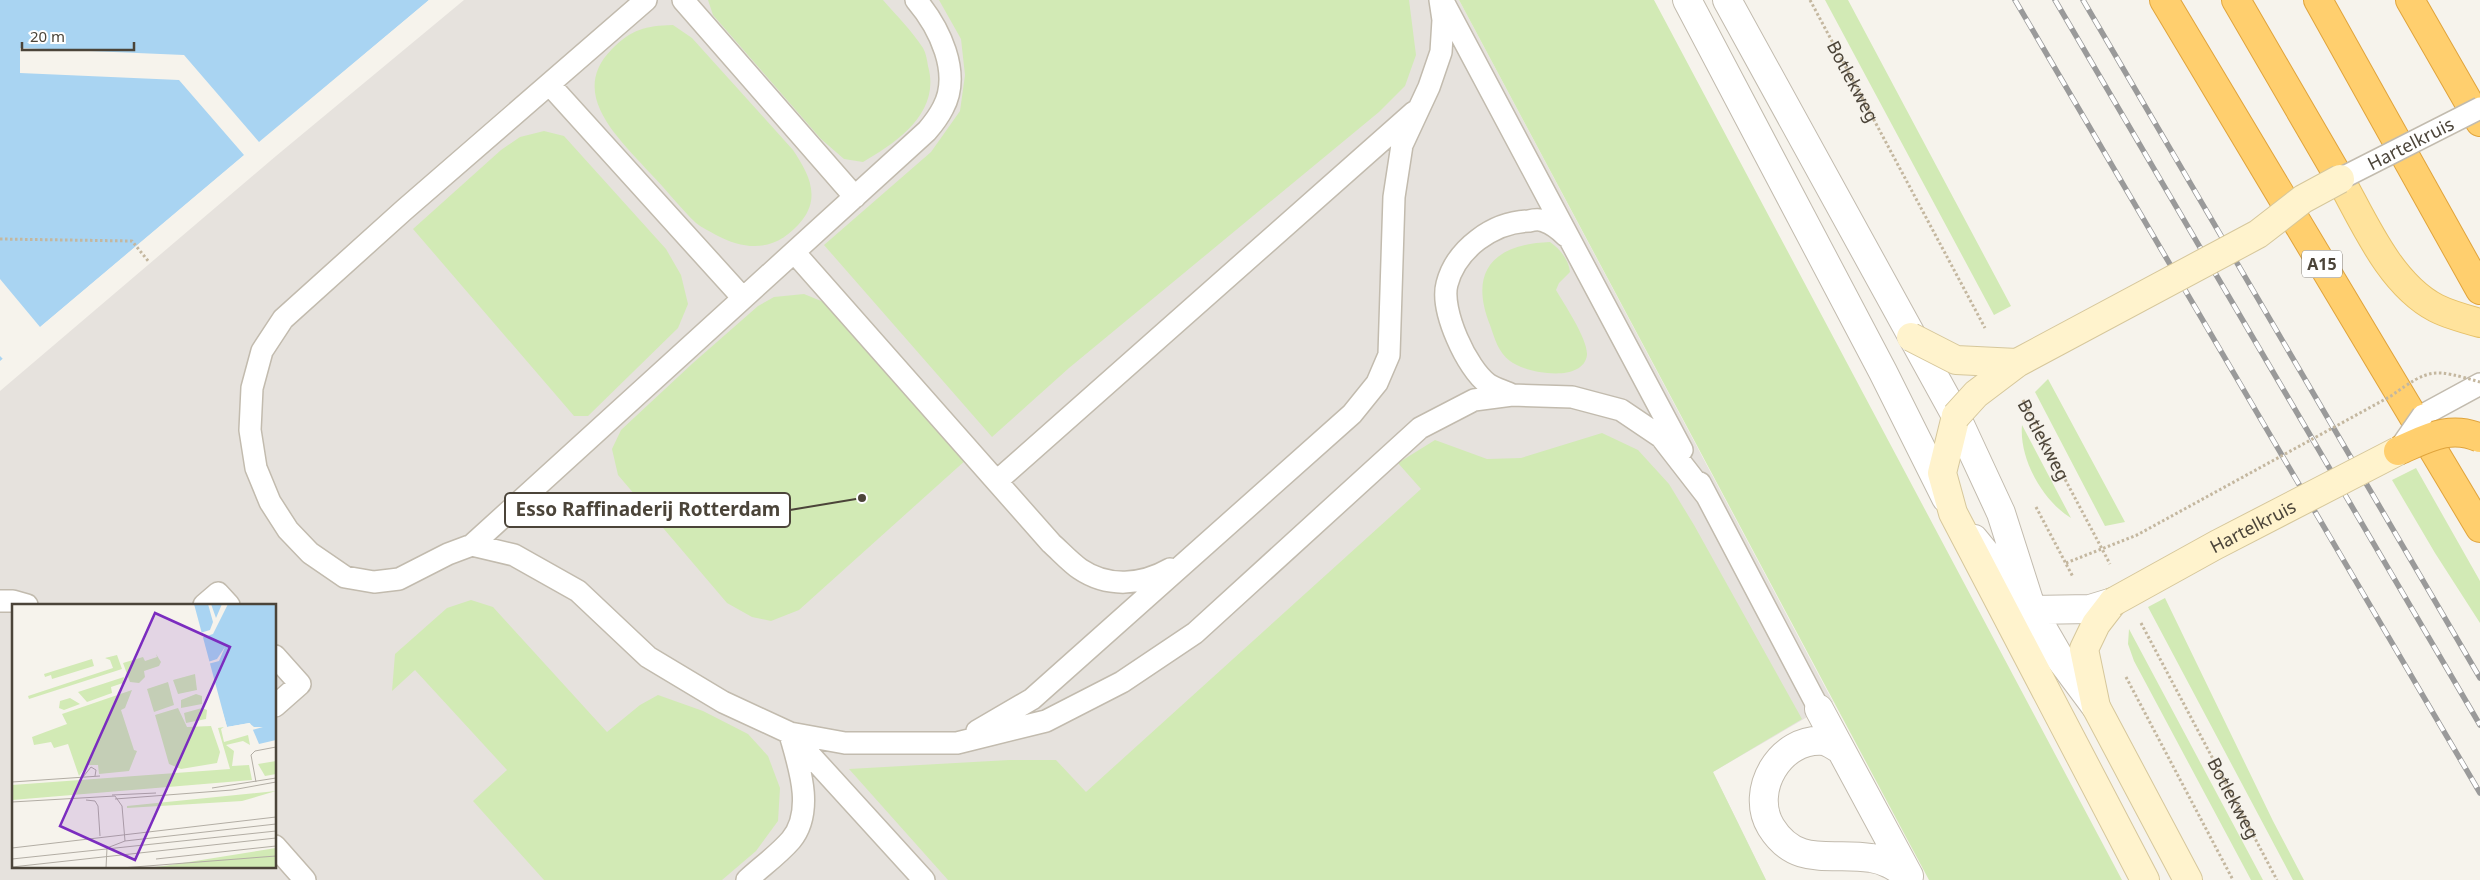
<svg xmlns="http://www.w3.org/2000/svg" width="2480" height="880" viewBox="0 0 2480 880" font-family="'Noto Sans',sans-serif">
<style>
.industrial{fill:#e6e2dd;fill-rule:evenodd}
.green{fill:#d2eab5}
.water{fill:#a9d4f2}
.pier{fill:#f6f3ec}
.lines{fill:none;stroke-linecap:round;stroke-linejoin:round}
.lane-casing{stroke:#c2bbae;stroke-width:24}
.street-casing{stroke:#c2bbae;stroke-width:30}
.secondary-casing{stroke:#d6c79b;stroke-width:30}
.primary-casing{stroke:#e6c16a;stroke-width:30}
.highway-casing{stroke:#e0a43c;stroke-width:30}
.path{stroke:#c4b79f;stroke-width:3;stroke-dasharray:2.5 2.5;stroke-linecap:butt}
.lane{stroke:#fff;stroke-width:21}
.street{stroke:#fff;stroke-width:28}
.secondary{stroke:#fff3cd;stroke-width:28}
.primary{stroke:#ffe39c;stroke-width:28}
.highway{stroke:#ffcf6e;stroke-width:28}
.rail-casing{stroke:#9a9a9a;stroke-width:5.5}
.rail{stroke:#fff;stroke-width:4;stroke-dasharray:11;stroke-linecap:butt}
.lane-bridge-casing{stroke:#c2bbae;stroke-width:24;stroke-linecap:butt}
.secondary-bridge-casing{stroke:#d6c79b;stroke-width:30;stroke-linecap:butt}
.highway-bridge-casing{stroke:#e0a43c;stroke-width:30;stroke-linecap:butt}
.path-bridge{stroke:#c4b79f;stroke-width:3;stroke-dasharray:2.5 2.5;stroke-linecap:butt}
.lane-bridge{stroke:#fff;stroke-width:21}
.secondary-bridge{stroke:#fff3cd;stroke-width:28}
.highway-bridge{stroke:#ffcf6e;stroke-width:28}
.labels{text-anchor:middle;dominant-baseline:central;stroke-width:4;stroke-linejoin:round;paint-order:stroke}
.shield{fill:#fff;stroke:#817c74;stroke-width:1}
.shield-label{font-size:16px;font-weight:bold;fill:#4b4439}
.street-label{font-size:18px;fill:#4b4439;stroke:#fff}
.inset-road{fill:none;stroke:#b2ada4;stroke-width:1}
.view{fill:#7b2cbf;fill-opacity:0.15;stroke:#7b2cbf;stroke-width:2.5}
.inset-edge{fill:none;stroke:#4b4439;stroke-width:2.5}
.leader{fill:none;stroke:#4b4439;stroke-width:2}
.callout-dot{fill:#4b4439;stroke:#fff;stroke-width:2}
.callout{fill:#fff;stroke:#4b4439;stroke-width:2}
.callout-label{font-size:19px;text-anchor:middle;font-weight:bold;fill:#4b4439}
</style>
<rect width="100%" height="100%" fill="#f6f3ec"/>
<path class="industrial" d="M 464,0 L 1459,0 L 1833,702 L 1713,772 L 1766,880 L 0,880 L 0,391 L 276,156 ZM 14,605 L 275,605 L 275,866 L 14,866 Z"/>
<path class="green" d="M 708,0 L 883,0 C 896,15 912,31 923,48 C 926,53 927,60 928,66 C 941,112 898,142 863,162 L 844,159 L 821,139 L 713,15 Z
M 939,0 L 1409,0 L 1416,55 L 1405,86 L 1379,112 L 1069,368 L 992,437 L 824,245 L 931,152 L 960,111 L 965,75 L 961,39 Z
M 1459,0 L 1654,0 L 2122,880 L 1929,880 Z
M 1825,0 L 1848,0 L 2011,306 L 1994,315 Z
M 673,25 L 692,38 L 793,150 C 807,171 821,195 803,219 C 779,250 750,253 716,235 C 710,231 702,228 696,223 C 680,208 666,189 650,173 C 620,139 567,94 612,49 C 632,29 645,26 673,25 Z
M 544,131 L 564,136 L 666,249 L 681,275 L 688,304 L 678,328 L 588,416 L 574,416 L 413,229 L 501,150 L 520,137 Z
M 1550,242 C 1560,249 1569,260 1570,272 L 1559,283 L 1556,290 C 1564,304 1588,339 1587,355 C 1583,384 1525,373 1510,361 C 1498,352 1495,339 1490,325 C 1468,270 1495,244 1550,242 Z
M 804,294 L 831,305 L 967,459 L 799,610 L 771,621 L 752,617 L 727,603 L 618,475 L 612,449 L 621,430 L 693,363 L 758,306 L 774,297 Z
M 2048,379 L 2125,522 L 2105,526 L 2035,392 Z
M 2022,425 L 2071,518 C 2043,501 2019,459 2022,425 Z
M 1602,433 L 1638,450 L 1669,484 L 1694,525 L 1802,719 L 1713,772 L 1766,880 L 948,880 L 849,769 L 1009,760 L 1056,760 L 1086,792 L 1421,489 L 1398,463 L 1435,440 L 1487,459 L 1521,458 Z
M 2416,468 L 2480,581 L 2480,623 L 2435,553 L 2392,480 Z
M 2165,598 L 2273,821 L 2304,880 L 2293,880 L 2148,607 Z
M 471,600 L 493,607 L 607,732 L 640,705 L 658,695 L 703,711 L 748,734 L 768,756 L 780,788 L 778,821 L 756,851 L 722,880 L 544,880 L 473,801 L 507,770 L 415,670 L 392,691 L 395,654 L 447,608 Z
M 2129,629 L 2263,880 L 2251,880 L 2134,661 L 2128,644 Z"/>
<path class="water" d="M 0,0 L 429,0 L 0,361 Z"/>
<path class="pier" d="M 429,0 L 432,0 L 0,364 L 3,359 L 0,356 L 0,279 L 40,327 L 244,155 L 179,80 L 20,73 L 20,48 L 184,55 L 259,142 Z"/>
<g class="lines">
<defs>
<path id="lane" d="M 646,0 L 404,210 L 283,319 L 262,351 L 252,388 L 250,430 L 256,468 L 270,502 L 288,530 L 310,553 L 345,577 L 374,582 L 399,579 L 448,554 L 472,545 L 514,555 L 578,591 L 648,657 L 723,702 L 790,733 L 845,743 L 957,743 L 1046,721 L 1122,682 L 1195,633 L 1420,428 L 1474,400 L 1512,395 L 1572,397 L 1621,410 L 1661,437 L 1706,495
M 683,0 L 855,197
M 1445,5 L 1682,450
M 550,85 L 742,297
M 794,252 L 1051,543 C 1060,551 1070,562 1080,569 C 1108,588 1142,585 1170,569
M 1512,395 C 1505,391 1495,389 1488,384 C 1467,369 1440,310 1447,284 C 1456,249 1493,222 1529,221 C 1533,220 1539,219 1544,221 C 1553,224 1559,229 1566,236
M 2423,415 L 2480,384
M 997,481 L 1414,112
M 1700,483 L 1819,709
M 472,545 L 927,131 C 933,124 939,116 943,108 C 962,73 939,27 916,0
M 0,601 L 13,601 L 27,605
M 204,605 L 218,593 L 229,605
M 275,656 L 300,684 L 275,706
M 977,731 L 1032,699 L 1352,414 L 1377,383 L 1389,355 L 1394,197 L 1402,145 L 1429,87 L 1441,52 L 1443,20 L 1440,0
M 790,733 L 924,880
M 275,846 L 305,880
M 747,880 C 761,867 778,855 791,840 C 814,812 800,769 791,738"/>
<path id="street" d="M 1687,0 L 1883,372 L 1946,498
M 1727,0 L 1956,416 L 2001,513 L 2032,610 L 2061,660 L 2096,707
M 1974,539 L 2032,610 L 2090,609 L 2113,602
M 1819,709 L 1909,876
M 1841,750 C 1836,747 1829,742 1824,741 C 1780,737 1749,791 1771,827 C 1797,869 1833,851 1871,858 C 1886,860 1897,868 1909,876"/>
<path id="secondary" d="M 1956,416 L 1942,473 L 1953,513 L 2145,880
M 2113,602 L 2096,624 L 2084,649 L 2096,707 L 2188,880"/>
<path id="primary" d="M 2340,179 C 2364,222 2390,284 2436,308 C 2450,315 2465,319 2480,323"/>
<path id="highway" d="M 2164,0 L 2480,528
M 2236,0 L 2340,179
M 2318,0 L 2480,290
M 2410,0 L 2480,122"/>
</defs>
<use href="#lane" class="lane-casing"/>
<use href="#street" class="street-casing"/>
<use href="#secondary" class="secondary-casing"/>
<use href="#primary" class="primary-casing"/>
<use href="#highway" class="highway-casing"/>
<g class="path">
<path id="s1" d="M 1810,0 L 1985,328"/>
<path d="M 0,239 L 132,241 L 149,262"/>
<path id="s2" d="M 2023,400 L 2110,564"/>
<path d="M 2036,507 L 2073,577"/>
<path id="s3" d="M 2141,623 L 2277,880"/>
<path d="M 2126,677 L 2233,880"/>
</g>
<use href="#lane" class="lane"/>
<use href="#street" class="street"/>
<use href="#secondary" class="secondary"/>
<use href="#primary" class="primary"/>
<use href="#highway" class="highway"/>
<defs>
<path id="rail" d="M 2015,0 L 2480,793
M 2055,0 L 2480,725
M 2083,0 L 2480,678"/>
</defs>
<use href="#rail" class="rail-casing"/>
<use href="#rail" class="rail"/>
<defs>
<g id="lane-bridge">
<path id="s4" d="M 2340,179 L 2480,108"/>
<path d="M 2398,451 L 2423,415"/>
</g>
<g id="secondary-bridge">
<path d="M 1911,337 L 1956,360 L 2017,363"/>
<path d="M 1956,416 L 1976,394 L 2017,363 L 2258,234 L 2303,199 L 2340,179"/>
<path id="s5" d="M 2113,602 L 2216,545 L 2398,451"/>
</g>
<path id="highway-bridge" d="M 2398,451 C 2426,439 2450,424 2480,438"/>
</defs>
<use href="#lane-bridge" class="lane-bridge-casing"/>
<use href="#secondary-bridge" class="secondary-bridge-casing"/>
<use href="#highway-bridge" class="highway-bridge-casing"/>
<path class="path-bridge" d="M 2066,563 L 2137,535 L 2391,396 C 2431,367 2434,369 2480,382"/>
<use href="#lane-bridge" class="lane-bridge"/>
<use href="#secondary-bridge" class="secondary-bridge"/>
<use href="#highway-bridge" class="highway-bridge"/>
</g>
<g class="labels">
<rect class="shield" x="2302" y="250.5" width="40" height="27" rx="4"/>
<g class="shield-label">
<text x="2322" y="264">A15</text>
</g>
<g class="street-label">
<text stroke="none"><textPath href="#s1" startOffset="92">Botlekweg</textPath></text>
<text stroke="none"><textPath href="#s4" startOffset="79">Hartelkruis</textPath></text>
<text stroke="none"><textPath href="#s2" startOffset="45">Botlekweg</textPath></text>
<text stroke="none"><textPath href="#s5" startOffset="159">Hartelkruis</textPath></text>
<text stroke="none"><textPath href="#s3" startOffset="198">Botlekweg</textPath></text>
</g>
</g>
<g transform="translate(12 604)">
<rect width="264" height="264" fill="#f6f3ec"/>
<path d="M 144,50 L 149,58 L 147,62 L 132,67 L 133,73 L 127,79 L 118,78 L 111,59 L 131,53 L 133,57 L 145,53 ZM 105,51 L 110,65 L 17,95 L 16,92 L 101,64 L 98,56 L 93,54 ZM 80,55 L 82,62 L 40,75 L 39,71 L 33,73 L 32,70 ZM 183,70 L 185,86 L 166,90 L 161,76 ZM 112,73 L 111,79 L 99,83 L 100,89 L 75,98 L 66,88 ZM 156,78 L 162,101 L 142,108 L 135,85 ZM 120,86 L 113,104 L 109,106 L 122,146 L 125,147 L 117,167 L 87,170 L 86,161 L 75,161 L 67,172 L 56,140 L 42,144 L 39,138 L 22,141 L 20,133 L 55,120 L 50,110 ZM 184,90 L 190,92 L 190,100 L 169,104 L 169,96 ZM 58,94 L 68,100 L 52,106 L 47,104 L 48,97 ZM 166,104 L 175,123 L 199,122 L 208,148 L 205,159 L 169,165 L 157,160 L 143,111 ZM 190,104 L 195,106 L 194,115 L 174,119 L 172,109 ZM 212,123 L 209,125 L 212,138 L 236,131 L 238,141 L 231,137 L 214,141 L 222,147 L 220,162 L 237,161 L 240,176 L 0,196 L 0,181 L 218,165 L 206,124 ZM 264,157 L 264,170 L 253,172 L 246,160 ZM 264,187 L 230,197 L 115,204 L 115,202 ZM 264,244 L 264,264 L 134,264 L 152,262 Z" fill="#d2eab5"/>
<path d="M 182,0 L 264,0 L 264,136 L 247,140 L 238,119 L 215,123 Z" fill="#a9d4f2"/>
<path d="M 179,0 L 188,29 L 198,26 L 201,18 L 196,0 L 199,0 L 204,14 L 210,0 L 216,0 L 201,30 L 189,34 L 196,58 L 205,55 L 213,43 L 207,57 L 196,60 L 215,123 L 237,119 L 242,123 L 251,123 L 240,126 L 236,122 L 217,127 L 212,124 Z" fill="#f6f3ec"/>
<path class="inset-road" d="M 71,173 L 79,163 L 84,166 L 83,172M 0,178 L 88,172M 244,178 L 239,151 L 243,147 L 264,143M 200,184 L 264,174M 100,191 L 144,189M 103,195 L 220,186 L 264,178M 74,196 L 83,197 L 86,202 L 88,232M 0,198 L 103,192 L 110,202 L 113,237 L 95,244 L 94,264M 113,237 L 264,220M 0,244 L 264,213M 0,255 L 264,227M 144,255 L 264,242M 0,263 L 264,234M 109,264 L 264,252"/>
<path class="view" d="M 143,9 L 218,43 L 123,256 L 48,222 Z"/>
<rect width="264" height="264" class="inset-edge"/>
</g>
<path class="leader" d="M862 498L790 510"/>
<circle class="callout-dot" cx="862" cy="498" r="5"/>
<rect class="callout" x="505" y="493" width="285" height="34" rx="5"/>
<g class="callout-label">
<text x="648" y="516">Esso Rafﬁnaderij Rotterdam</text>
</g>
<path d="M22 42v8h112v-8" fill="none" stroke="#4b4439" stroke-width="2.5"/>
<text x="30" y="42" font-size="15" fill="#4b4439" stroke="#ffffff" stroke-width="4" paint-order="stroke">20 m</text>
</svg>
